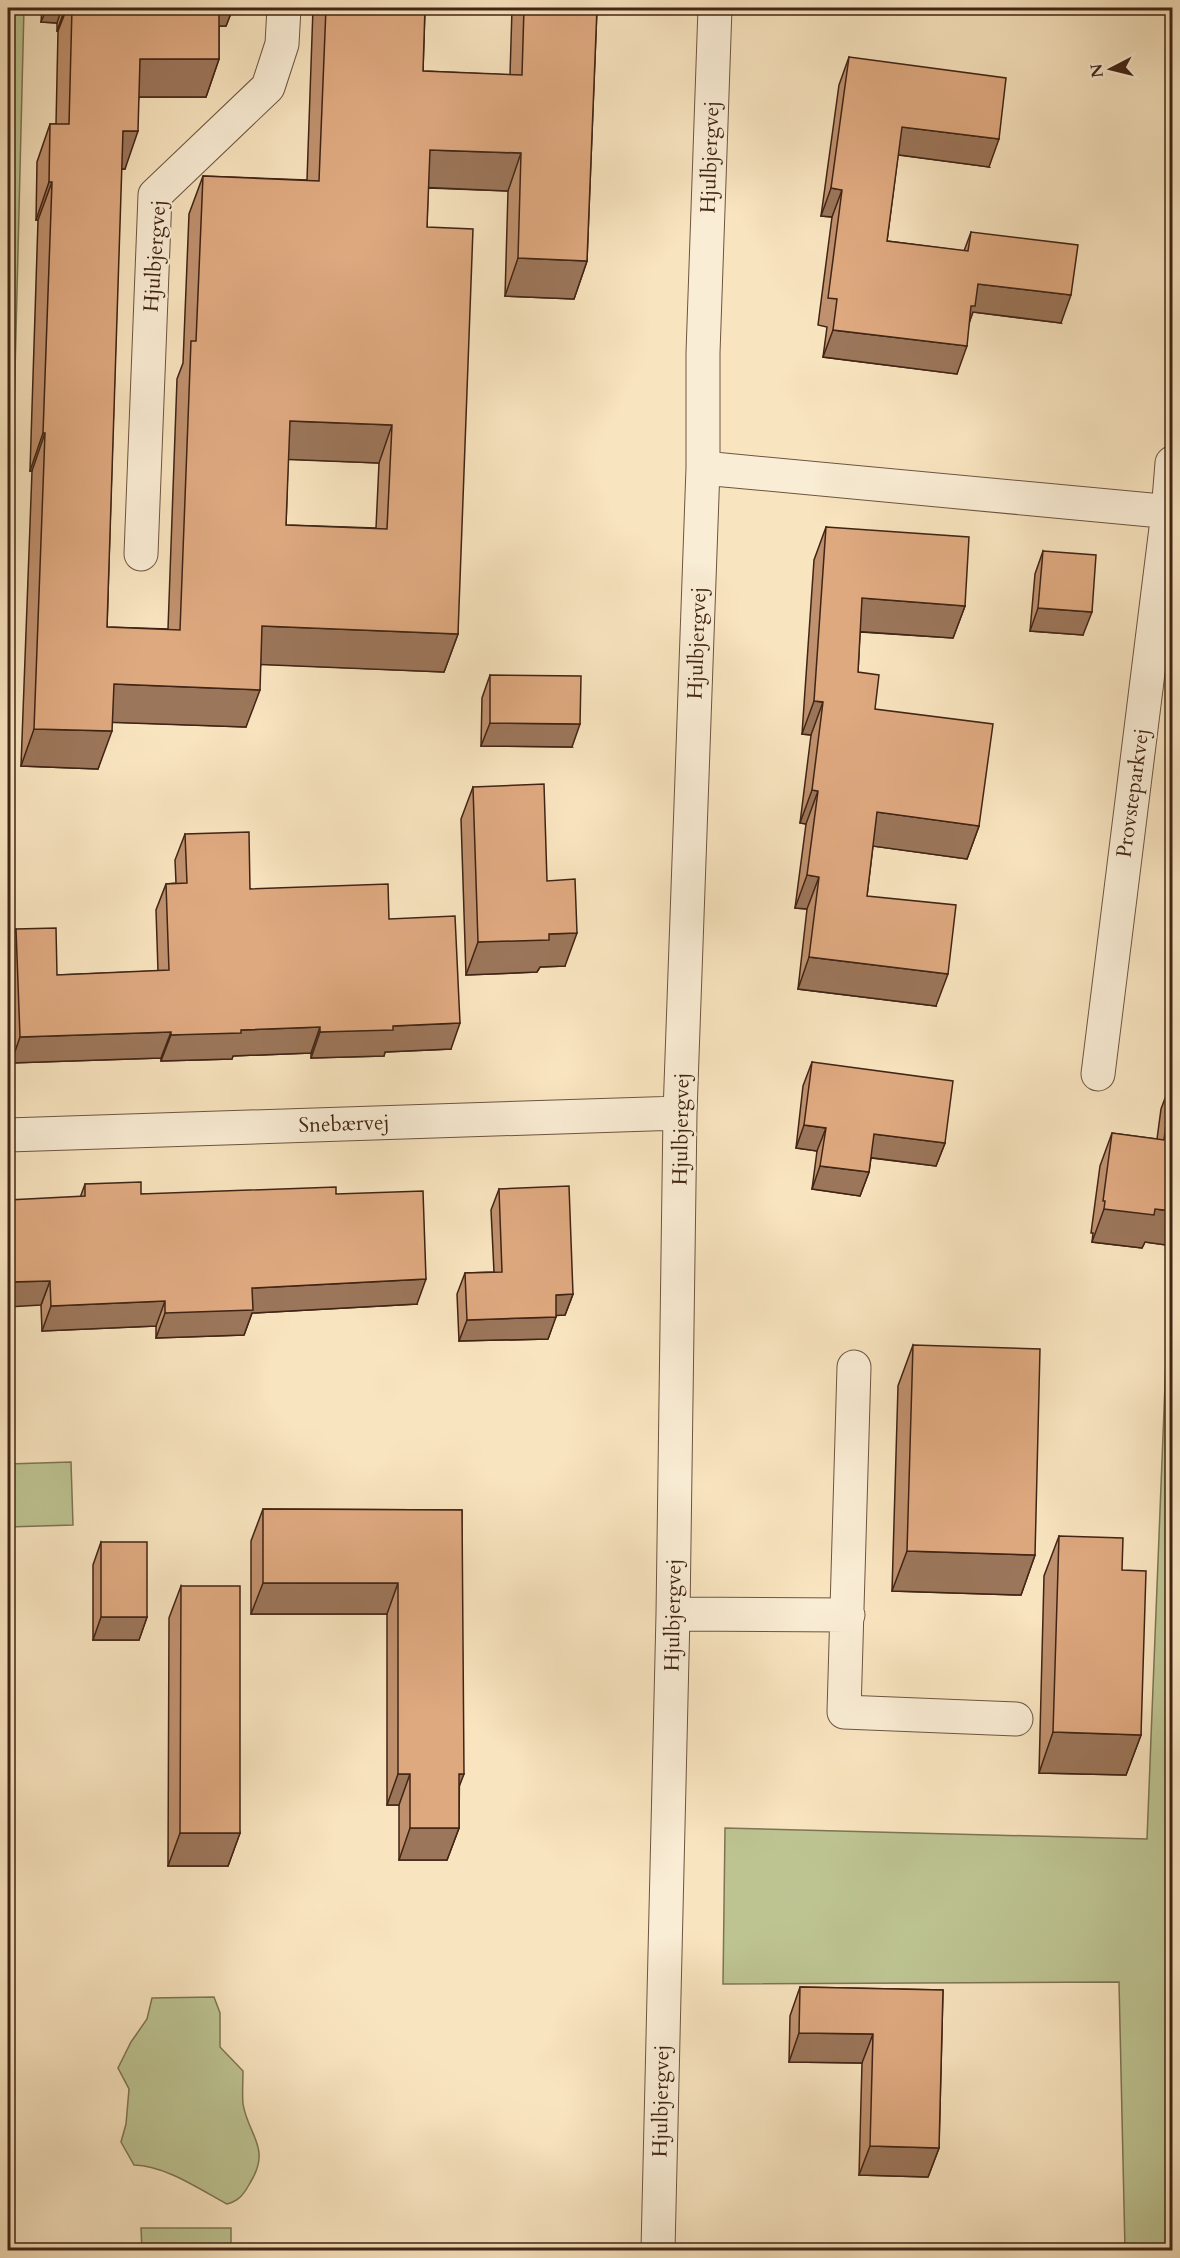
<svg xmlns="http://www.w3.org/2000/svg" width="1180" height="2258" viewBox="0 0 1180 2258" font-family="Cardo,serif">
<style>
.green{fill:#bdc492;stroke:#7e7454;stroke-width:1.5}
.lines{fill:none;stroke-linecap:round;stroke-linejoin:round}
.minor-casing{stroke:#6e5440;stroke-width:35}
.minor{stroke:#faedd5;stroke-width:33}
.wall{fill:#c0916e;stroke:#402415;stroke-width:1.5;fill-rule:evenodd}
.shaded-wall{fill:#9c765a;stroke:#402415;stroke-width:1.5}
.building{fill:#dfa980;stroke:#402415;stroke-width:1.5;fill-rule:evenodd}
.labels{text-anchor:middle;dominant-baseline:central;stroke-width:5;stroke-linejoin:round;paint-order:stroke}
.street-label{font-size:21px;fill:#402415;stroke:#faedd5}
</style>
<rect width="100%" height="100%" fill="#f8e4bf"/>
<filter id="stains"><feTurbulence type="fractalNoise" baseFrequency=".00333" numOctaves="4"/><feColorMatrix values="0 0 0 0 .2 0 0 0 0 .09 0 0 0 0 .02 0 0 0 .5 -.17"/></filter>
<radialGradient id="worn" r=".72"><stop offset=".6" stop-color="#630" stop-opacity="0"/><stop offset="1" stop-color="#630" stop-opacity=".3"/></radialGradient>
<path class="green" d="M 8,8 L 24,8 L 8,656 Z
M 1168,1309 L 1172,1310 L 1172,2250 L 1125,2250 L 1119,1982 L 723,1984 L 725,1828 L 1147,1839 Z
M 71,1462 L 73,1525 L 8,1527 L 8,1464 Z
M 214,1997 L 220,2013 L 220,2047 L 243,2071 C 243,2082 242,2094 243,2104 C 248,2135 272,2148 250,2183 C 244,2194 239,2201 227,2204 C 199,2189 166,2166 134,2165 L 121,2142 L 126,2124 L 129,2089 L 118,2068 L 131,2042 L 147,2019 L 152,1998 Z
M 141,2228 L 231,2228 L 231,2250 L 142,2250 Z"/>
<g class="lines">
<defs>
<path id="minor" d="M 703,468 L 1172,512
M 141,554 L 155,195 L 268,87 L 282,44 L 284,8
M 1098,1074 L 1168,512 L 1172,463
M 8,1135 L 680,1113
M 854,1367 L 844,1712 L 1016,1719
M 673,1614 L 848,1615
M 658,2250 L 673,1614 L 680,1113 L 703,468 L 703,353 L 715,8"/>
</defs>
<use href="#minor" class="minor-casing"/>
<use href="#minor" class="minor"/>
</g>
<path class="wall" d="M 42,8 L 233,8 L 226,26 L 219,26 L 219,59 L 206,97 L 139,97 L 125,169 L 121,169 L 107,627 L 168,629 L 177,379 L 183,363 L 189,214 L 203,176 L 307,180 L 313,8 L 425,8 L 423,71 L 510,75 L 512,9 L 485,8 L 597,8 L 587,261 L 574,299 L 505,296 L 508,191 L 428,188 L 427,227 L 458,634 L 444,672 L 261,664 L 246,727 L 112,722 L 98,769 L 21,766 L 32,471 L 30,471 L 38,220 L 36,220 L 37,162 L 50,124 L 56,124 L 58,31 L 57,31 L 57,23 L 41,22 ZM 288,459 L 379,463 L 376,528 L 286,525 Z
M 849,57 L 989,167 L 898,155 L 887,241 L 964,251 L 971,232 L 1061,323 L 973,312 L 970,320 L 957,374 L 823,357 L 827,327 L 818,325 L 832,217 L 821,216 L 839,85 Z
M 826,527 L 965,606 L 953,638 L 860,632 L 858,672 L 875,709 L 979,826 L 967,859 L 873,846 L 867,896 L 936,1006 L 798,989 L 807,909 L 795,908 L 806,824 L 800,823 L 811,735 L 802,734 L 814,560 Z
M 1043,551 L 1083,635 L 1030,631 L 1035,574 Z
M 490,675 L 572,747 L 481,746 L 482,698 Z
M 473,787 L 547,881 L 565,966 L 540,967 L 537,972 L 466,975 L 461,819 Z
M 185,834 L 250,889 L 389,919 L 451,1049 L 385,1052 L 384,1056 L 311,1058 L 311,1053 L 233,1056 L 232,1059 L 161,1061 L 161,1058 L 11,1063 L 8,953 L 16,929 L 57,975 L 158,971 L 156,910 L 166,884 L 176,883 L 175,860 Z
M 1173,1048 L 1173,1246 L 1145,1242 L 1142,1248 L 1092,1242 L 1093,1233 L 1091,1233 L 1100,1166 L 1112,1133 L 1157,1139 L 1161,1109 L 1167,1093 Z
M 812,1062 L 945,1143 L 936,1166 L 871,1158 L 869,1172 L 860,1196 L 812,1189 L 817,1151 L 796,1148 L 803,1086 Z
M 85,1184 L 141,1194 L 336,1194 L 417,1304 L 252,1313 L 244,1335 L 156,1338 L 156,1326 L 42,1331 L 41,1305 Z
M 499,1189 L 573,1294 L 565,1315 L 556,1315 L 548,1339 L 459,1341 L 457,1294 L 465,1273 L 494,1272 L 491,1210 Z
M 913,1345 L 1035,1555 L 1021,1595 L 892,1591 L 898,1386 Z
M 263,1509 L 462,1510 L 459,1828 L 447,1860 L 399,1860 L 399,1805 L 387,1805 L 387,1614 L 251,1614 L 251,1541 Z
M 1059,1536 L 1122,1570 L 1141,1735 L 1126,1775 L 1039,1773 L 1044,1576 Z
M 101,1542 L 147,1617 L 139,1640 L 93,1640 L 93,1565 Z
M 181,1586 L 240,1833 L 228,1866 L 168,1866 L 169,1618 Z
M 800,1987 L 943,1990 L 939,2148 L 928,2177 L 859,2175 L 862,2063 L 789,2062 L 790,2016 Z"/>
<path class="shaded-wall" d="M 47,8 L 62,8 L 57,23 L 41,22 Z
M 65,8 L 67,8 L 58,31 L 57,31 Z
M 215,8 L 233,8 L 226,26 L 215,26 Z
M 485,8 L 513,8 L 512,9 Z
M 931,8 L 953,8 L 952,10 Z
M 140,59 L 219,59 L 206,97 L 127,97 Z
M 902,127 L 999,139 L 989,167 L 892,154 Z
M 123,131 L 138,131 L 125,169 L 109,169 Z
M 430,150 L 521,153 L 508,191 L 416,187 Z
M 49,182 L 52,182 L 38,220 L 36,220 Z
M 831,188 L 842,190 L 832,217 L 821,216 Z
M 518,258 L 587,261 L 574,299 L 505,296 Z
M 978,284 L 1071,295 L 1061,323 L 973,312 L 965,334 L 961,333 Z
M 833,330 L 967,346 L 957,374 L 823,357 Z
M 290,421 L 392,425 L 379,463 L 276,459 Z
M 43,433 L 45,433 L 32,471 L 30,471 Z
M 862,598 L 965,606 L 953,638 L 851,631 Z
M 1038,608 L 1092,612 L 1083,635 L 1030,631 Z
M 262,626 L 458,634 L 444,672 L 248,664 Z
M 114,684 L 260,690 L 246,727 L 101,722 Z
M 814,701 L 823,702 L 811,735 L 802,734 Z
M 490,723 L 580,724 L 572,747 L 481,746 Z
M 34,729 L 112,731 L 98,769 L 21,766 Z
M 812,790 L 818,791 L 806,824 L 800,823 Z
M 877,812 L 979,826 L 967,859 L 865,845 Z
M 807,875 L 819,877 L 807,909 L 795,908 Z
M 577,933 L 565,966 L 540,967 L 537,972 L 466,975 L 478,942 L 549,934 Z
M 809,957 L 948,974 L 936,1006 L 798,989 Z
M 460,1023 L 451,1049 L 385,1052 L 384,1056 L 311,1058 L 320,1032 L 393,1026 Z
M 320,1027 L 311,1053 L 233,1056 L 232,1059 L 161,1061 L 171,1035 L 241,1030 Z
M 171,1032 L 161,1058 L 11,1063 L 20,1037 Z
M 804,1125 L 826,1128 L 817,1151 L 796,1148 Z
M 874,1134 L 945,1143 L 936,1166 L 866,1157 Z
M 820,1166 L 869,1172 L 860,1196 L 812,1189 Z
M 1104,1209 L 1155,1209 L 1173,1211 L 1173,1246 L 1145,1242 L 1142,1248 L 1092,1242 Z
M 426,1279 L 417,1304 L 252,1313 L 244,1335 L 156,1338 L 165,1313 L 252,1288 Z
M 50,1281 L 41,1305 L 8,1307 L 8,1282 Z
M 573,1294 L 565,1315 L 548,1316 L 556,1295 Z
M 165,1301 L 156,1326 L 42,1331 L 51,1306 Z
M 556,1317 L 548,1339 L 459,1341 L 467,1320 Z
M 907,1551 L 1035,1555 L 1021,1595 L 892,1591 Z
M 263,1583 L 398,1583 L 387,1614 L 251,1614 Z
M 101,1617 L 147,1617 L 139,1640 L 93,1640 Z
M 1053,1732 L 1141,1735 L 1126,1775 L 1039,1773 Z
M 398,1774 L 410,1774 L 399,1805 L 387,1805 Z
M 459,1774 L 464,1774 L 452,1805 Z
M 410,1828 L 459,1828 L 447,1860 L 399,1860 Z
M 180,1833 L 240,1833 L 228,1866 L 168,1866 Z
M 799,2033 L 873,2034 L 862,2063 L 789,2062 Z
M 870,2146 L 939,2148 L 928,2177 L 859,2175 Z"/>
<path class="building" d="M 72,8 L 219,8 L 219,59 L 140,59 L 138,131 L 123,131 L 107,627 L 180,630 L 191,341 L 196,341 L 203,176 L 319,181 L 326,8 L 425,8 L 423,71 L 522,75 L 524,8 L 597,8 L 587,261 L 518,258 L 521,153 L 430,150 L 427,227 L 473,229 L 458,634 L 262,626 L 260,690 L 114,684 L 112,731 L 34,729 L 45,433 L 43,433 L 52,182 L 49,182 L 50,124 L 69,124 ZM 290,421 L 392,425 L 387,529 L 286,525 Z
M 849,57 L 1006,78 L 999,139 L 902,127 L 887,241 L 968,251 L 971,232 L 1078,245 L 1071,295 L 978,284 L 975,306 L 971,306 L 967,346 L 833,330 L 837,299 L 828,298 L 842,190 L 831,188 Z
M 826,527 L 969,537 L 965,606 L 862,598 L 858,672 L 879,675 L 875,709 L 993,724 L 979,826 L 877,812 L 867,896 L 956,905 L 948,974 L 809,957 L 819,877 L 807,875 L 818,791 L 812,790 L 823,702 L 814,701 Z
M 1043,551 L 1096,555 L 1092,612 L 1038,608 Z
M 490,675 L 581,676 L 580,724 L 490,723 Z
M 544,784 L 547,881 L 575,879 L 577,933 L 549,934 L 549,940 L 478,942 L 473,787 Z
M 249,832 L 250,889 L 388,884 L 389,919 L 455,916 L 460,1023 L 393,1026 L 393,1030 L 320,1032 L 320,1027 L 241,1030 L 241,1033 L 171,1035 L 171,1032 L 20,1037 L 16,929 L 56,928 L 57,975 L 169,970 L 166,884 L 187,883 L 185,834 Z
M 812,1062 L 953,1081 L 945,1143 L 874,1134 L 869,1172 L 820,1166 L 826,1128 L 804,1125 Z
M 1172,1077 L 1173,1211 L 1155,1209 L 1154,1215 L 1104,1209 L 1105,1201 L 1103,1201 L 1112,1133 L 1164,1140 Z
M 141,1182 L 141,1194 L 336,1187 L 336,1194 L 423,1191 L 426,1279 L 252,1288 L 253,1310 L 165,1313 L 165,1301 L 51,1306 L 50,1281 L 8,1282 L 8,1200 L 85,1196 L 85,1184 Z
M 569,1186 L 573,1294 L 556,1295 L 556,1317 L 467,1320 L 465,1273 L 502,1272 L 499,1189 Z
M 913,1345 L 1040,1349 L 1035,1555 L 907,1551 Z
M 263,1509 L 462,1510 L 464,1774 L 459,1774 L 459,1828 L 410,1828 L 410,1774 L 398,1774 L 398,1583 L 263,1583 Z
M 1059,1536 L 1123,1538 L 1122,1570 L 1146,1571 L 1141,1735 L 1053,1732 Z
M 101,1542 L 147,1542 L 147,1617 L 101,1617 Z
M 181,1586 L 240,1586 L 240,1833 L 180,1833 Z
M 800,1987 L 943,1990 L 939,2148 L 870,2146 L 873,2034 L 799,2033 Z"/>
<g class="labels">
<g class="street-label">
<text transform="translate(710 157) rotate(-88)">Hjulbjergvej</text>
<text transform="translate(155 256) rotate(-86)">Hjulbjergvej</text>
<text transform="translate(697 643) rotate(-88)">Hjulbjergvej</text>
<text transform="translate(1133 793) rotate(-82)">Provsteparkvej</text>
<text transform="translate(344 1124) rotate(-2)">Snebærvej</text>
<text transform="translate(681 1129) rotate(-89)">Hjulbjergvej</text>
<text transform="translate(673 1615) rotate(-89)">Hjulbjergvej</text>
<text transform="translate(661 2101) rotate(-89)">Hjulbjergvej</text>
</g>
</g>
<rect width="1180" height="2258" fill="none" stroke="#f8e4bf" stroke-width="30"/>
<rect x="9" y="9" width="1162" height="2240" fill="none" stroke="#402415" stroke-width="3"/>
<rect x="15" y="15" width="1150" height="2228" fill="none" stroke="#402415" stroke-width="1.5"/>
<g transform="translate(1111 69) rotate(263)" stroke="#faedd5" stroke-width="4.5" paint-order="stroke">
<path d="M0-4.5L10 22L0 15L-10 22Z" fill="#402415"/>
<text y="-9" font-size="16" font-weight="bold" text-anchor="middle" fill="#402415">N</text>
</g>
<rect width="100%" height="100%" filter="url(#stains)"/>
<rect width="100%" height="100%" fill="url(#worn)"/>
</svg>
